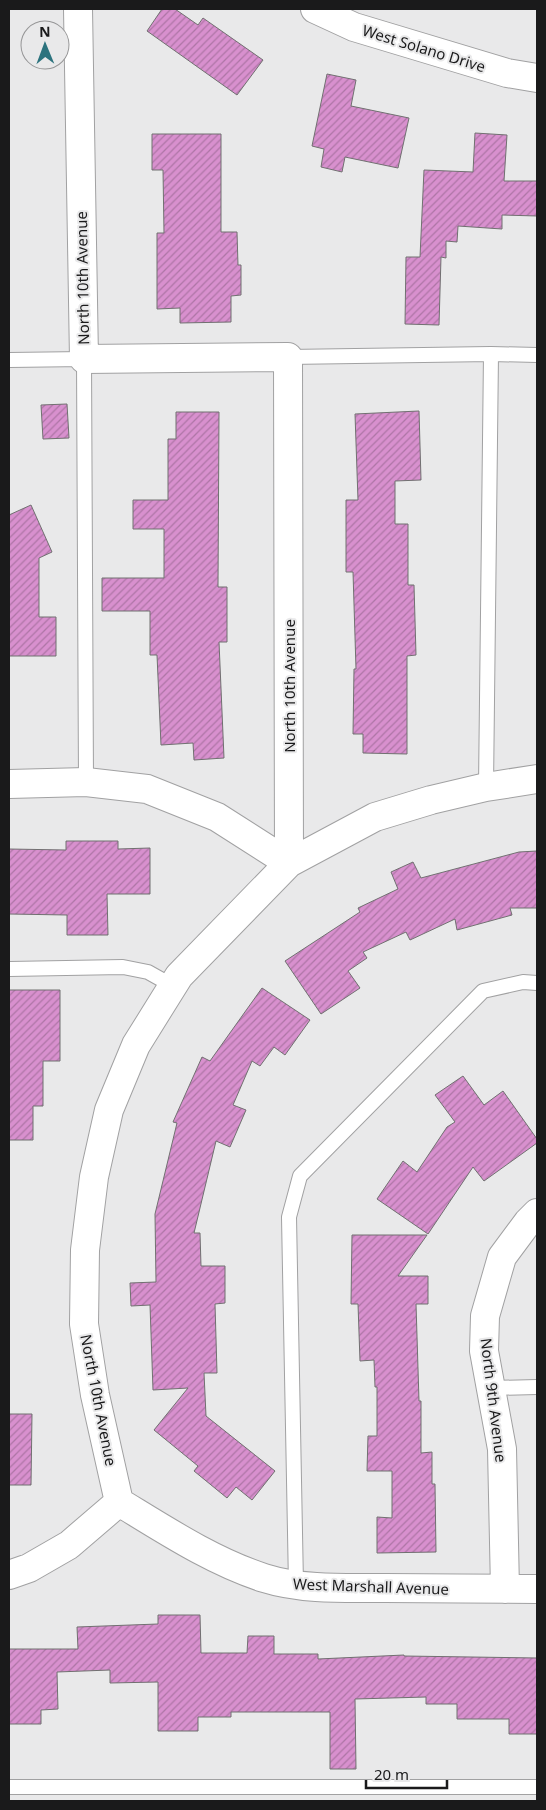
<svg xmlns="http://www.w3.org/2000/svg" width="546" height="1810" viewBox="0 0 546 1810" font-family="'Noto Sans',sans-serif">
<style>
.building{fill:url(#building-hatch);stroke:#717071}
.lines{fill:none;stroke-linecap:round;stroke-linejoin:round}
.lane-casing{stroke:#a1a1a2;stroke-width:16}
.street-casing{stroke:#a1a1a2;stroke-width:30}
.lane{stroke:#fff;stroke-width:14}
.street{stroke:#fff;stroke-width:28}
.labels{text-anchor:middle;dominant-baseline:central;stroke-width:4;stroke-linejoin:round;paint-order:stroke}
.street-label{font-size:15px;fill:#1a1a1b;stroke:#e9e9ea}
</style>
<defs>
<pattern id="building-hatch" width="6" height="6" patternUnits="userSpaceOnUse" patternTransform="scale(1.25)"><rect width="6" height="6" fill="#d890ce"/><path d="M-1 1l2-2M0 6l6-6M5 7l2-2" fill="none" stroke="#ae75a6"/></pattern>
</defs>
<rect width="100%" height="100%" fill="#e9e9ea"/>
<path class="building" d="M 162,9 L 175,9 L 198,25 L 203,18 L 263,60 L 237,95 L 147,31 Z
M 327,74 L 356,80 L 351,106 L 409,118 L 398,168 L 345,157 L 342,172 L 321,167 L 324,149 L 312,146 Z
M 475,133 L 507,135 L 504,181 L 537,181 L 537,216 L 502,215 L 502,229 L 458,226 L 457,242 L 446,241 L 446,258 L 441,257 L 439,325 L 405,324 L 406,257 L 420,257 L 424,170 L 473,172 Z
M 152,134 L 221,134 L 221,232 L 237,232 L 238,265 L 241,265 L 241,295 L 231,296 L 231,322 L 180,323 L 180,308 L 157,309 L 157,233 L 164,233 L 163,170 L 152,170 Z
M 67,404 L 69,438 L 43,439 L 41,405 Z
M 419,411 L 421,480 L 395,481 L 395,524 L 408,524 L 408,585 L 414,585 L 416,655 L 407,656 L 407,754 L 363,753 L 363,734 L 353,734 L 354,669 L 356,669 L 353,572 L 346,572 L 346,500 L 358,500 L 355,414 Z
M 176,412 L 219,412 L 218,587 L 227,587 L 227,642 L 219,642 L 224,758 L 194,760 L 193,743 L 161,745 L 157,655 L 150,655 L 150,611 L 102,611 L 102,578 L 164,578 L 164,529 L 133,529 L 133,500 L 168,500 L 168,439 L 176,439 Z
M 31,505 L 52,552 L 39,558 L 39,617 L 56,617 L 56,656 L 9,656 L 9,515 Z
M 66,841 L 118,841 L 118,849 L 150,848 L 150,894 L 107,894 L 108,935 L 67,935 L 67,915 L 9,914 L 9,849 L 66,850 Z
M 537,851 L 537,908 L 510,908 L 512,915 L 457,930 L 455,919 L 410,940 L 406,932 L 363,952 L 367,958 L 348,971 L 360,988 L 321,1014 L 285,961 L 360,912 L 358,908 L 398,889 L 391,872 L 413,862 L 421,878 L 519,852 Z
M 262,988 L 310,1020 L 285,1055 L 274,1047 L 260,1066 L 252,1061 L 233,1105 L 246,1110 L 230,1147 L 216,1141 L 194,1233 L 200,1233 L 201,1266 L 225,1266 L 225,1303 L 215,1304 L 217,1373 L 204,1373 L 206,1416 L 275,1471 L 252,1500 L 236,1487 L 227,1498 L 194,1471 L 198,1466 L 154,1430 L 188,1388 L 153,1390 L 150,1305 L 131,1306 L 130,1283 L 156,1282 L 155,1214 L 177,1123 L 173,1122 L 202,1057 L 210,1061 Z
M 9,990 L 60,990 L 60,1061 L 43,1061 L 43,1106 L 33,1106 L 33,1140 L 9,1140 Z
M 463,1076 L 484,1105 L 503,1091 L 537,1139 L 537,1143 L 484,1181 L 473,1167 L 428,1234 L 377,1199 L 403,1161 L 417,1172 L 447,1127 L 455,1122 L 435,1095 Z
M 352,1235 L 427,1235 L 398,1276 L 428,1276 L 428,1304 L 416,1304 L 419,1401 L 421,1401 L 421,1453 L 432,1452 L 432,1484 L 435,1484 L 436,1552 L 377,1553 L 377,1517 L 392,1518 L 392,1471 L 367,1471 L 368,1436 L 377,1436 L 377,1387 L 375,1387 L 374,1360 L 360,1361 L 358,1304 L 351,1304 Z
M 9,1414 L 32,1414 L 31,1485 L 9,1485 Z
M 158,1615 L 200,1615 L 201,1653 L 247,1653 L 248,1636 L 274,1636 L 274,1654 L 318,1654 L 318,1659 L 404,1655 L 404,1656 L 537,1658 L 537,1734 L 509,1734 L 509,1719 L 457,1719 L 457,1704 L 426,1704 L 426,1697 L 355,1699 L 356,1769 L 330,1769 L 330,1712 L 231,1712 L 231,1717 L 198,1717 L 198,1731 L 158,1731 L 158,1682 L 110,1683 L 110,1670 L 57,1672 L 58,1709 L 41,1710 L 41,1724 L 9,1724 L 9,1649 L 78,1649 L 77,1627 L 158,1624 Z"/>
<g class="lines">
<defs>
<path id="lane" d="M 288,357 L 491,354 L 537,355
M 9,360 L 84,359 L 86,782
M 486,787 L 491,354
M 9,969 L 123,967 L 148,972 L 173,986
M 491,1388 L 537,1387
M 296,1585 L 289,1217 L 300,1176 L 483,991 L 523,982 L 537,983
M 9,1787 L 537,1787"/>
<path id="street" d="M 78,9 L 84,359 L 288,357 L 289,863 L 179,976 L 136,1045 L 109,1110 L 94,1177 L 85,1250 L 84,1324 L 95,1395 L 119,1502
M 315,9 L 354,27 L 507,73 L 537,78
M 9,784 L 86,782 L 147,789 L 217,817 L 289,863 L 375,817 L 431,800 L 486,787 L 537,779
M 119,1502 C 165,1530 212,1561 264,1578 C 302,1590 345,1588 385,1588 C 436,1588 486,1589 537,1589
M 9,1575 L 29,1568 L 69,1545 L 119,1502
M 505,1589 L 502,1449 L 484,1351 L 485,1316 L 502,1257 L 528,1222 L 537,1213"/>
</defs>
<use href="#lane" class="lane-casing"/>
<use href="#street" class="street-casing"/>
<use href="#lane" class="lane"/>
<use href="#street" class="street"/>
</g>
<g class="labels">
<g class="street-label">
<text transform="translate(424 48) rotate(17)">West Solano Drive</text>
<text transform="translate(82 278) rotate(-91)">North 10th Avenue</text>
<text transform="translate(289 686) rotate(-90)">North 10th Avenue</text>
<text transform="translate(99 1400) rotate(79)">North 10th Avenue</text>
<text transform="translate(494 1400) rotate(83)">North 9th Avenue</text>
<text transform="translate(371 1586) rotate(2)">West Marshall Avenue</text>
</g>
</g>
<rect width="546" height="1810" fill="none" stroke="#1a1a1b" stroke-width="20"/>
<g transform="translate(45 45) rotate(359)"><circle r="24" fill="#e9e9ea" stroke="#969697"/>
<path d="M0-4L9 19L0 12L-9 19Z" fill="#2c737e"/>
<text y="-8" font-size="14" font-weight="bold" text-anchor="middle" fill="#1a1a1b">N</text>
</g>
<path d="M366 1780v8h81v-8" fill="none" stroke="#1a1a1b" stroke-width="2.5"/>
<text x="374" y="1780" font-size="15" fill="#1a1a1b" stroke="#e9e9ea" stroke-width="4" paint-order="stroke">20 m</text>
</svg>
